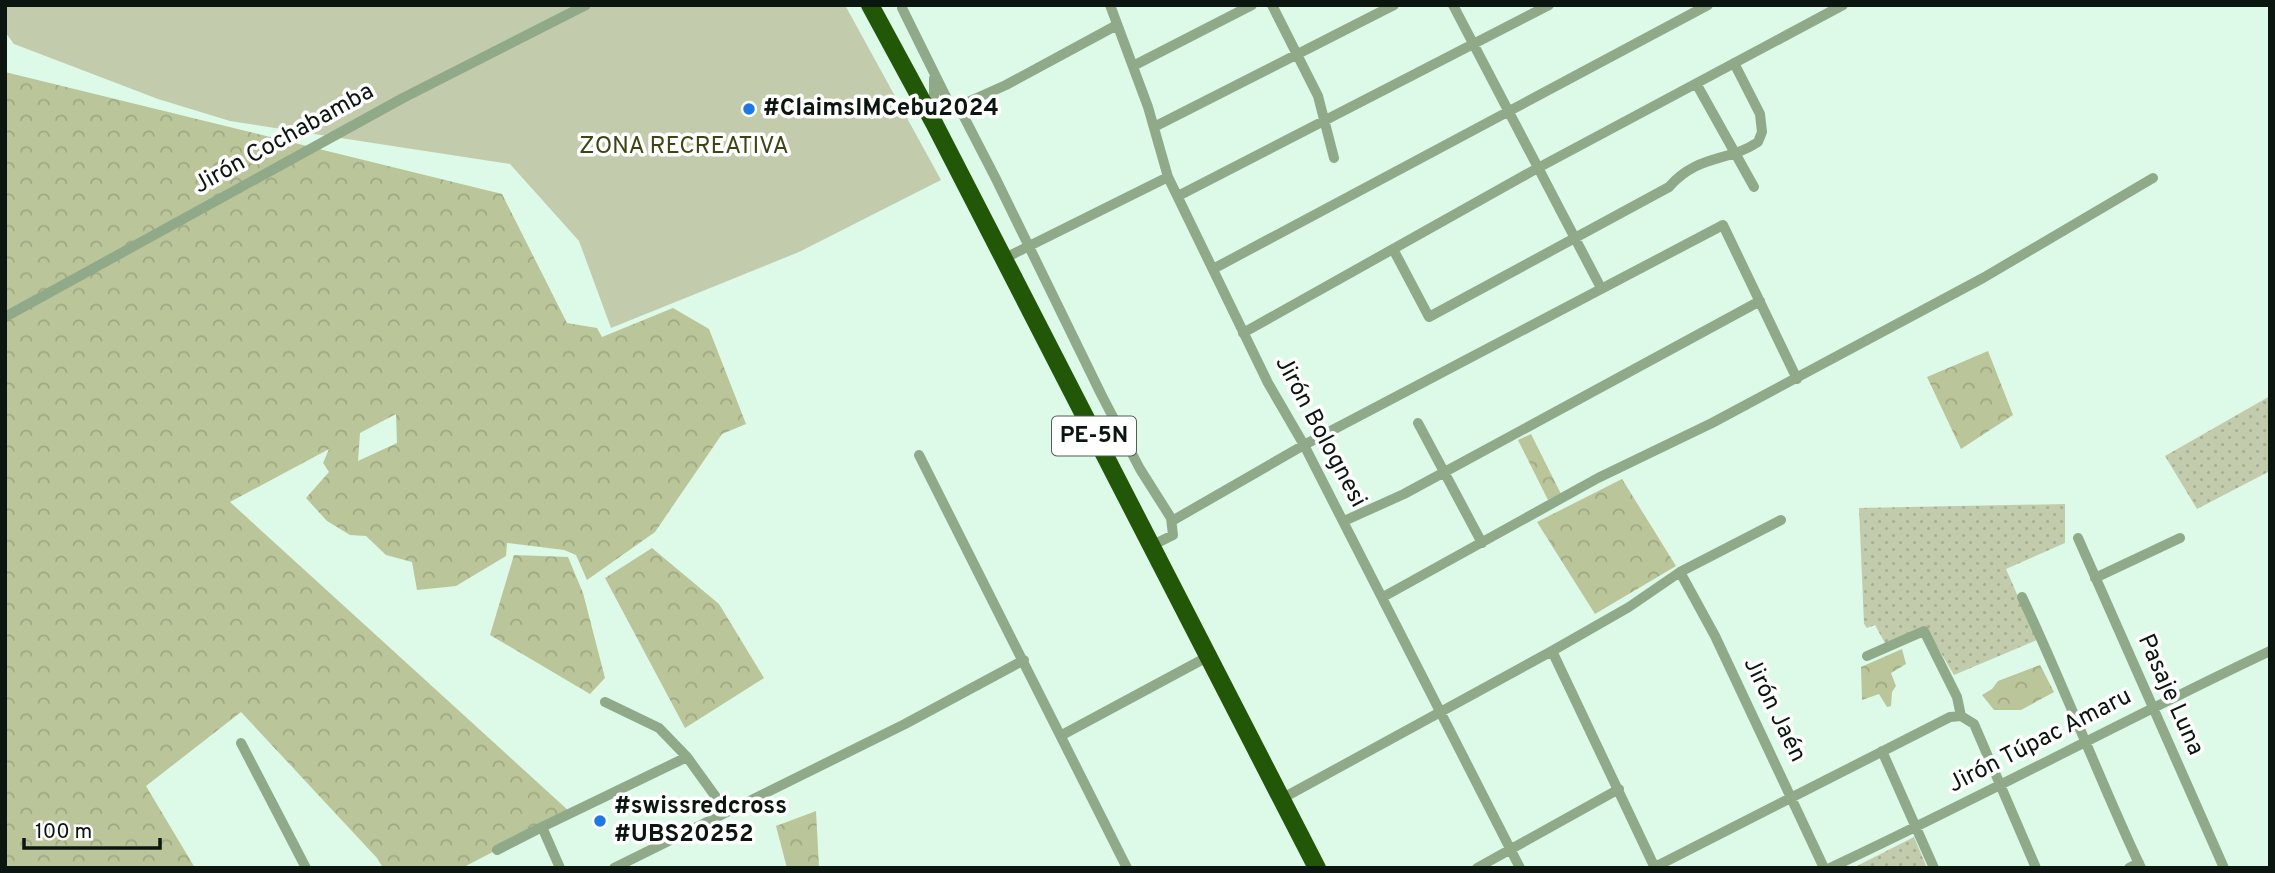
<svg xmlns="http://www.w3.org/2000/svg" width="2275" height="873" viewBox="0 0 2275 873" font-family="Overpass,sans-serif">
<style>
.grass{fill:url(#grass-dots)}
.forest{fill:url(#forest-crowns);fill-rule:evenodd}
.park{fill:#c3cbad}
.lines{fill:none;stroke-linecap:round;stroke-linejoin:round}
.street{stroke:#90aa89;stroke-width:10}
.highway{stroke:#215706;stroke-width:18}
.poi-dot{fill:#1d79e3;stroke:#fefefe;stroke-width:2.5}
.labels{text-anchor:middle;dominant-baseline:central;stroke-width:7;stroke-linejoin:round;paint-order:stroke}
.shield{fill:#fefefe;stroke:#545c57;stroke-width:2}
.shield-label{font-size:23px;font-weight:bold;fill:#0b1610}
.poi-label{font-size:24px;font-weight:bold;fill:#0b1610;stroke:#fefefe;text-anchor:start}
.street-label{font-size:24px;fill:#0b1610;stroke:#fefefe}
.park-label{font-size:24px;fill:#3d4613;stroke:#fefefe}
</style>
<defs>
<pattern id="grass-dots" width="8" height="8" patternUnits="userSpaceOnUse" patternTransform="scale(1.75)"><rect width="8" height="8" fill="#c3cbad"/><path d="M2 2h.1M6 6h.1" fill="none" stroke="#a6ae94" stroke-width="1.8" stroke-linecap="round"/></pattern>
<pattern id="forest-crowns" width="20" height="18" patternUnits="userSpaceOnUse" patternTransform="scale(1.75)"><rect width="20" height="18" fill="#bac599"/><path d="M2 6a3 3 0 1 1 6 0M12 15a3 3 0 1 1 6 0" fill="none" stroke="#9fa883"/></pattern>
</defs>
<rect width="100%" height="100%" fill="#dcfae7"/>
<path class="grass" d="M 2270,396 L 2270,471 L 2197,509 L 2165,456 Z
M 2065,504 L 2065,543 L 2006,569 L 2037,640 L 1954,675 L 1925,626 L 1886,645 L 1875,625 L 1867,628 L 1864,624 L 1859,508 Z
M 1914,837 L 1927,868 L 1853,868 Z"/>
<path class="forest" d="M 5,72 L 502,194 L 567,323 L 597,328 L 602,337 L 673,308 L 709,329 L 746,424 L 722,434 L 655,532 L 587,580 L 576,555 L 564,550 L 507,543 L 506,556 L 456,586 L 417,590 L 412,562 L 386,555 L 366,536 L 350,535 L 327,521 L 306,498 L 329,472 L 323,463 L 329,449 L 230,502 L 570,812 L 462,868 L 383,868 L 377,858 L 241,712 L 146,786 L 195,868 L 5,868 ZM 396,414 L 397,443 L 358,461 L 360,433 Z
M 1988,351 L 2013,415 L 1961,449 L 1927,377 Z
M 1531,434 L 1561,494 L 1548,500 L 1518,440 Z
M 1622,479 L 1676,566 L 1595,614 L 1537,522 Z
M 652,548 L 719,604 L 764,678 L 685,728 L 605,578 Z
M 514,555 L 568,557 L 583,593 L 605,678 L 590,694 L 490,635 Z
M 1902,649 L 1906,664 L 1891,673 L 1896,686 L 1892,692 L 1891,706 L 1887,707 L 1879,694 L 1862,700 L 1861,667 Z
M 2040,665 L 2054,692 L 2021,710 L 1994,710 L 1982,695 L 1992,689 L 1998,681 Z
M 816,811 L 819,868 L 787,868 L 776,826 Z"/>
<path class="park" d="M 5,5 L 845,5 L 941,180 L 799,252 L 611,328 L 579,241 L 510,164 L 230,121 L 158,99 L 14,44 L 5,32 Z"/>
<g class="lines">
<path class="street" d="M 1110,5 L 1148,107 L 1168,177 L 1268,383 L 1304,445 L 1520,868
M 1272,5 L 1318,96 L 1334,158
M 1453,5 L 1601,288
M 902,8 L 952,109 L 963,115 L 996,179 L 1101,394 L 1140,469 L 1171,518 L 1173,535 L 1151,546
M 1133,66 L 1252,5
M 1697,85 L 1754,187
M 952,109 L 1006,85 L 1117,25
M 934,115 L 934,78
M 1154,127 L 1394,5
M 1178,196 L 1549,5
M 1393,249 L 1429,317 L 1669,187 C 1697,154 1729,162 1758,142 L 1762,132 L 1760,114 L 1734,63
M 1003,259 L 1168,177
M 1213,269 L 1708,5
M 5,317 L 403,98 L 586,5
M 1243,333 L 1536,169 L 1843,5
M 1418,423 L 1482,543
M 919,455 L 1127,868
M 1172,521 L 1304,445 L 1723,225 L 1797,379
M 1344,521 L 1404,494 L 1760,301
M 2078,538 L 2224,868
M 1680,572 L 1715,636 L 1824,868
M 2095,578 L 2180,538
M 1383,597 L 1598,478 L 1712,423 L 1983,278 L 2153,178
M 2022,597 C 2064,686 2099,779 2141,868
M 1552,651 L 1655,868
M 1867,656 L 1924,631 L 1957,697 L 1961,716
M 605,702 L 659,728 L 687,757
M 1961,716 L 1974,724 L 2036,868
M 1062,735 L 1209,656
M 241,743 L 306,868
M 1882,751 L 1934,868
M 1283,798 L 1552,651 L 1629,607 L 1680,572 L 1781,520
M 542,827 L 687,757 L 726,811
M 497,850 L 542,827 L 560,868
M 1655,867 L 1950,717 L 1961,716
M 614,868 L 905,724 L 1024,660
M 1477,868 L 1619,789
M 1830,868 C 1978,799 2122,721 2270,651
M 2129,868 L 2139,863"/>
<path class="highway" d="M 870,5 L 934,123 L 1317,868"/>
</g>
<g class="poi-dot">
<circle cx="749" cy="109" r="7"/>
<circle cx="600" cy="821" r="7"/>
</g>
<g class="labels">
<rect class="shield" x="1052" y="416.5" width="84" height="39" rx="5"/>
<g class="shield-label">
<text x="1094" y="436">PE-5N</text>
</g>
<g class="poi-label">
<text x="763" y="109">#ClaimsIMCebu2024</text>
<text x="614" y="807">#swissredcross<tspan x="614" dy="28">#UBS20252</tspan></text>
</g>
<g class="street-label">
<text transform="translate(284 139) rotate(-29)">Jirón Cochabamba</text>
<text transform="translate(1320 432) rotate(62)">Jirón Bolognesi</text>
<text transform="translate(2170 695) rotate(66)">Pasaje Luna</text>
<text transform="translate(1774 710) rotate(64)">Jirón Jaén</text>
<text transform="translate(2040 741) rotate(-27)">Jirón Túpac Amaru</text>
</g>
<g class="park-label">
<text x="684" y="147">ZONA RECREATIVA</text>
</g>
</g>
<rect width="2275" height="873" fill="none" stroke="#0b1610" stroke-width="14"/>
<path d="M24 838v10h136v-10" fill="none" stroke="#0b1610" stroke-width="3.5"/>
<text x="35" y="838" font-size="21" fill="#0b1610" stroke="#fefefe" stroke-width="5" paint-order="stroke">100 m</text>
</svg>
